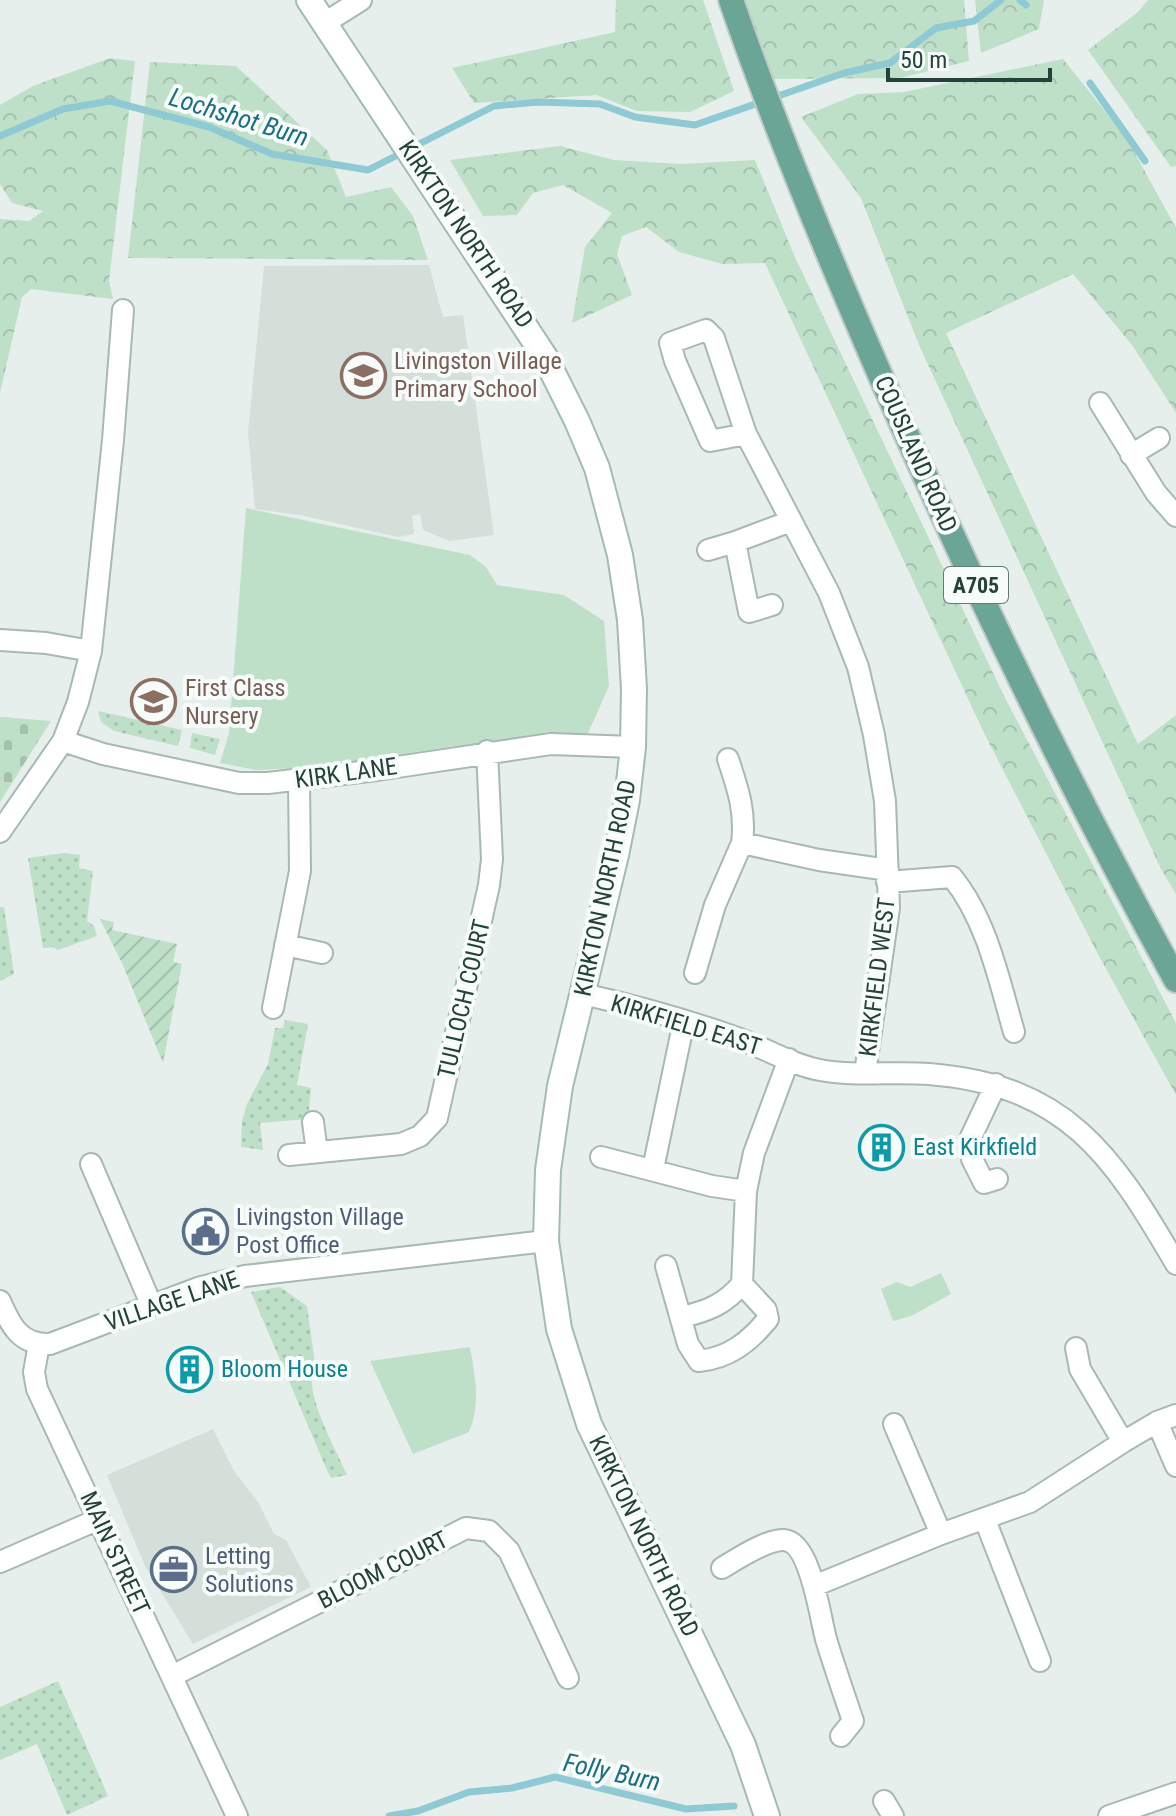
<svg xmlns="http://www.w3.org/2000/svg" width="1176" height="1816" viewBox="0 0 1176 1816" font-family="'Roboto Condensed',sans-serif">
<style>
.built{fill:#d4dfda}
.grass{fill:url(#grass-dots)}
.forest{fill:url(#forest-crowns)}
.cemetery{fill:url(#cemetery-stones)}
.park{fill:#bfe0c8}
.garden{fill:url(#garden-furrows)}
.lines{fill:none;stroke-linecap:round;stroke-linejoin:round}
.stream{stroke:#8ec9d4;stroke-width:7}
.street-casing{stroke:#a8b8b2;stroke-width:24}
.secondary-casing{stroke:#a4bbb3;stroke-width:28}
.primary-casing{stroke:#c2cac8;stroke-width:28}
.street{stroke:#fff;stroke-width:20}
.secondary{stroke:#fff;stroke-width:24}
.primary{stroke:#6aa596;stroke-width:24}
.labels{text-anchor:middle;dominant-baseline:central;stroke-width:8;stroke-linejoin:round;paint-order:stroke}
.shield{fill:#f7fbf9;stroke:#637a73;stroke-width:2}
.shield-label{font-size:22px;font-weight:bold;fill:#24423a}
.street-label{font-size:24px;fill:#24423a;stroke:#f7fbf9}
.education-label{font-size:24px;fill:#785e54;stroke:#f7fbf9;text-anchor:start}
.culture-label{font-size:24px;fill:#0d838f;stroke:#f7fbf9;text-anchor:start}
.service-label{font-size:24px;fill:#4e5e75;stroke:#f7fbf9;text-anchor:start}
.water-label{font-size:26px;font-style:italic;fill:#1c6f80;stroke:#f7fbf9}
</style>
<defs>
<pattern id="grass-dots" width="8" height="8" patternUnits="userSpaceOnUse" patternTransform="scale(2)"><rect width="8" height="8" fill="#bfe0c8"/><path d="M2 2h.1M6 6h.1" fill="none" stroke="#a4c1ad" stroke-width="1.8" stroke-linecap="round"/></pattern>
<pattern id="forest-crowns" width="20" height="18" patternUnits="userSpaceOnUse" patternTransform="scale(2)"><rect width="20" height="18" fill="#bfe0c8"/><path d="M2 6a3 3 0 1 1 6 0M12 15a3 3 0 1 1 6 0" fill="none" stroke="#a4c1ad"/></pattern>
<pattern id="cemetery-stones" width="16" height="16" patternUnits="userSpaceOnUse" patternTransform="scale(2)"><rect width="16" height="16" fill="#bfe0c8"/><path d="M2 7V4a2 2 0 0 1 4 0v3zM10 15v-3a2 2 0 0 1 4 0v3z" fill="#a4c1ad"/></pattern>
<pattern id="garden-furrows" width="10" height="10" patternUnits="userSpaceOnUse" patternTransform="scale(2)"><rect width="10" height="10" fill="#bfe0c8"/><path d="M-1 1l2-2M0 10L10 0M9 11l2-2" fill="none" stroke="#a4c1ad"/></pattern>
</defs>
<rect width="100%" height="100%" fill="#e6efeb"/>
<path class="built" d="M 429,265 L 443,317 L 463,315 L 494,535 L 449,541 L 423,530 L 420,514 L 412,516 L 414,534 L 398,537 L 300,515 L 255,509 L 248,433 L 264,266 Z
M 213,1429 L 234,1471 L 258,1502 L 274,1534 L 286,1540 L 311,1587 L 193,1644 L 145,1566 L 107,1475 Z"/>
<path class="grass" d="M 98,711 L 182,730 L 178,746 L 114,731 L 101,722 Z
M 192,733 L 220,739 L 215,755 L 190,748 Z
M 64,853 L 80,855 L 79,868 L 93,871 L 87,921 L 94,926 L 97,936 L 58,950 L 53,947 L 43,948 L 28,858 Z
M 0,907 L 4,907 L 14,974 L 0,981 Z
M 285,1020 L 308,1024 L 297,1085 L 311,1088 L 308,1119 L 260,1123 L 263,1150 L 241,1147 L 242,1121 L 247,1104 L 268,1064 L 275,1028 L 283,1028 Z
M 280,1287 L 307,1306 L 315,1364 C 301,1391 336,1448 347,1475 L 331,1478 L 326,1468 L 251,1292 Z
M 58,1681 L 108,1796 L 67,1815 L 37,1744 L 0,1760 L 0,1707 Z"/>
<path class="forest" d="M 616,0 L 703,0 L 734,91 L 690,112 L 637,111 L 596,95 L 474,103 L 452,68 L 615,32 Z
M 744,0 L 964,0 L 969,61 L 900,78 L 769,79 Z
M 975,0 L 1044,0 L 1039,29 L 981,53 Z
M 1148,0 L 1176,0 L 1176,166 L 1171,167 L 1088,50 L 1138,12 Z
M 110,58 L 135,61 L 109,281 L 113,299 L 31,289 L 22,297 L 0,393 L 0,219 L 29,221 L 43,211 L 12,203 L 0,184 L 0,105 L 33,86 Z
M 1063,59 L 1126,137 L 1176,228 L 1176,413 L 1132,345 L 1073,274 L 946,333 L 1138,744 L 1176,715 L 1176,894 L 1161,869 L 919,345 L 861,198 L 801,117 L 858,94 L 904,92 Z
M 150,62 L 236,66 L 327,150 L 346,197 L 391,187 L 413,216 L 428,260 L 128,258 Z
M 560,146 L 614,160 L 681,164 L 755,160 L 794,255 L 1004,696 L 1176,1023 L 1176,1095 L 1100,958 L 984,733 L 765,263 L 722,264 L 679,252 L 646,227 L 622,236 L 617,254 L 632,295 L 572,323 L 585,247 L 612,213 L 563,185 L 533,193 L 517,215 L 483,216 L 450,160 Z"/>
<path class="cemetery" d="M 0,717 L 51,721 L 0,802 Z"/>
<path class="park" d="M 246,508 L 470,555 L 486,567 L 497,585 L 564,595 L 604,621 L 609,686 L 588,733 L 456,746 L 316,767 L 256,770 L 220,763 L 229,733 Z
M 941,1273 L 951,1294 L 911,1316 L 893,1321 L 881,1289 L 897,1282 L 910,1287 Z
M 470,1347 C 475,1377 481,1403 469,1432 L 413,1454 L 370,1361 Z"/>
<path class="garden" d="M 100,919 L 114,922 L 112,930 L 177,944 L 173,962 L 182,964 L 163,1063 L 122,963 Z"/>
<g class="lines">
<path class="stream" d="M 1020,0 L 1026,5
M 1090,83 L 1145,161
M 0,136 L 63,109 L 110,101 L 209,127 L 272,154 L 368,170 L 494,106 L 538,102 L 600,104 L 635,117 L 695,125 L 844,73 L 890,63 L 936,28 L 974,21 L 1001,0
M 389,1816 L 418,1811 L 469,1792 L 512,1788 L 555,1777 L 686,1809 L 734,1806"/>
<defs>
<path id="street" d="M 323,24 L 361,0
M 1100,403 L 1156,493 L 1176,516
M 746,434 L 714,338 L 706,330 L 670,343 L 675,361 L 710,441 L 746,434 L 829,593 L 858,667 L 874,735 L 885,801 L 889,908 L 865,1073
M 1131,455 L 1159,438
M 708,550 L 735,542
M 772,605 L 749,612 L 735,542 L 791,521
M 0,640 L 46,643 L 91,651
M 63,741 L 103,754 L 239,783 L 268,783 L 377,770 L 551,744 L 633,747
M 728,759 C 738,789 746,812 742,843
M 0,832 L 63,741 L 78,702 L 91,651 L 113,440 L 123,310
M 887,882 L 952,877 C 987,920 999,980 1014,1032
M 285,945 L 322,953
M 695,973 L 715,905 L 742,843 L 819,860 L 888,870
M 583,994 C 636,1006 688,1020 740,1039 C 766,1049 793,1065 820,1070 C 855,1077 893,1071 929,1074 C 1066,1085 1112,1154 1176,1264
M 273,1008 L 300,871 L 299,780
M 996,1084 L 970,1139 L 972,1159 L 984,1183 L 997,1179
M 313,1122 L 317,1152
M 289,1155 L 401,1144 L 420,1136 L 437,1118 L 489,885 L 492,859 L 487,751
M 601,1157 L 712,1186 L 746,1191
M 91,1164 L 151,1304
M 653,1169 L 681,1035
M 666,1266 L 688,1344 L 699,1361 C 729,1358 749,1342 768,1319 L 766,1310 L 742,1284 L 746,1191 L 754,1153 L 789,1059
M 0,1301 C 11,1326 20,1345 50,1344 L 198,1288 L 245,1276 L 546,1241
M 682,1317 C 708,1311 725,1304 742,1284
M 39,1344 L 34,1372 L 37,1389 L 237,1816
M 1076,1348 L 1080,1369 L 1123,1442
M 1157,1422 L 1176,1466
M 894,1424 L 941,1534
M 985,1520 L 1040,1661
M 0,1562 L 99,1519
M 722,1568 C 737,1559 767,1539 784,1540 C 811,1542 820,1618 826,1639 C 834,1666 844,1694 853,1721 L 841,1736
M 814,1586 L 941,1534 L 1030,1502 L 1123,1442 L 1157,1422 L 1176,1415
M 172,1676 L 466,1528 L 489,1531 L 509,1551 L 568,1678
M 884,1801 L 893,1816
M 1109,1816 L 1176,1793"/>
<path id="secondary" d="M 309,0 L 545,357 L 577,421 L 597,468 L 620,555 L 630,620 L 634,689 L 633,747 L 627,800 L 616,855 L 560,1086 L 548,1170 L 546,1241 L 559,1329 L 589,1424 L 743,1745 L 767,1816"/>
<path id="primary" d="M 731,0 C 775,128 827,253 881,377 C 971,582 1068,784 1176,980"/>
</defs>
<use href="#street" class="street-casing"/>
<use href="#secondary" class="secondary-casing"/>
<use href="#primary" class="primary-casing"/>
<use href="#street" class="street"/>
<use href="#secondary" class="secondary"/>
<use href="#primary" class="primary"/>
</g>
<defs>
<symbol id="school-ring" viewBox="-11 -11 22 22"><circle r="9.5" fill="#f7fbf9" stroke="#8d6e63" stroke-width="1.5"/><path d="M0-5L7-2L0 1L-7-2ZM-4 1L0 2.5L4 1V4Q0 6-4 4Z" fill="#8d6e63"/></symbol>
<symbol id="building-ring" viewBox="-11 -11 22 22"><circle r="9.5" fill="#f7fbf9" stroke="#0f9aa8" stroke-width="1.5"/><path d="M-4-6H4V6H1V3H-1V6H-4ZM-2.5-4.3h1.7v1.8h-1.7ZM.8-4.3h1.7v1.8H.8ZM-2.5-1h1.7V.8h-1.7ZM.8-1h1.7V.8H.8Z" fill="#0f9aa8"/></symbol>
<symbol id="civic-ring" viewBox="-11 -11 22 22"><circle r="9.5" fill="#f7fbf9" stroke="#5c6f8a" stroke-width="1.5"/><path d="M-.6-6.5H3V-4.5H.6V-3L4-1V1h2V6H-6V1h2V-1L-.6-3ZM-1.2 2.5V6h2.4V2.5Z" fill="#5c6f8a"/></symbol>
<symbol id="office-ring" viewBox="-11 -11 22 22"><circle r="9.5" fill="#f7fbf9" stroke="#5c6f8a" stroke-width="1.5"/><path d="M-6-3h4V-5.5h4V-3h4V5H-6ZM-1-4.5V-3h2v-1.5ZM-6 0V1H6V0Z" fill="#5c6f8a"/></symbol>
</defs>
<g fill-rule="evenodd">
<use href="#school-ring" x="338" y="350" width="51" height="51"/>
<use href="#school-ring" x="128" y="676" width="51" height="51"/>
<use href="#building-ring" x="856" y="1122" width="51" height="51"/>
<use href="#civic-ring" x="180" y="1206" width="51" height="51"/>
<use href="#building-ring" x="164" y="1344" width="51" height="51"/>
<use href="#office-ring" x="148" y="1544" width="51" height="51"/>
</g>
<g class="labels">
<rect class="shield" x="944" y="567" width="64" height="36" rx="6"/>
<g class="shield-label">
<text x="976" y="585">A705</text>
</g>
<g class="street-label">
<text transform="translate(466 234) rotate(56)">KIRKTON NORTH ROAD</text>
<text transform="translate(916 454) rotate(66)">COUSLAND ROAD</text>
<text transform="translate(346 773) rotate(-8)">KIRK LANE</text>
<text transform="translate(605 888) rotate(-78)">KIRKTON NORTH ROAD</text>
<text transform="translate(877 977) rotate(-83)">KIRKFIELD WEST</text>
<text transform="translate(464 999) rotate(-77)">TULLOCH COURT</text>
<text transform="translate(686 1025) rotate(17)">KIRKFIELD EAST</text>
<text transform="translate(172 1301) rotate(-19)">VILLAGE LANE</text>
<text transform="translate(644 1536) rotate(64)">KIRKTON NORTH ROAD</text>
<text transform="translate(115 1553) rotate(65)">MAIN STREET</text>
<text transform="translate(383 1570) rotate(-27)">BLOOM COURT</text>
</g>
<g class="education-label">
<text x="394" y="361">Livingston Village<tspan x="394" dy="28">Primary School</tspan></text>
<text x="185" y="688">First Class<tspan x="185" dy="28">Nursery</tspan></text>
</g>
<g class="culture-label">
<text x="913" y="1147">East Kirkfield</text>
<text x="221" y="1369">Bloom House</text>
</g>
<g class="service-label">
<text x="236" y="1217">Livingston Village<tspan x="236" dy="28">Post Office</tspan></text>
<text x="205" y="1556">Letting<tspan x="205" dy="28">Solutions</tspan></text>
</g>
<g class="water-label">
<text transform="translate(239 117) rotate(17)">Lochshot Burn</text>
<text transform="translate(612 1772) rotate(12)">Folly Burn</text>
</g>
</g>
<path d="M888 68v12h162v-12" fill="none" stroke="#24423a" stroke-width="4"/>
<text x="900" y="68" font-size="24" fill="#24423a" stroke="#f7fbf9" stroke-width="6" paint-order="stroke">50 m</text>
</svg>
